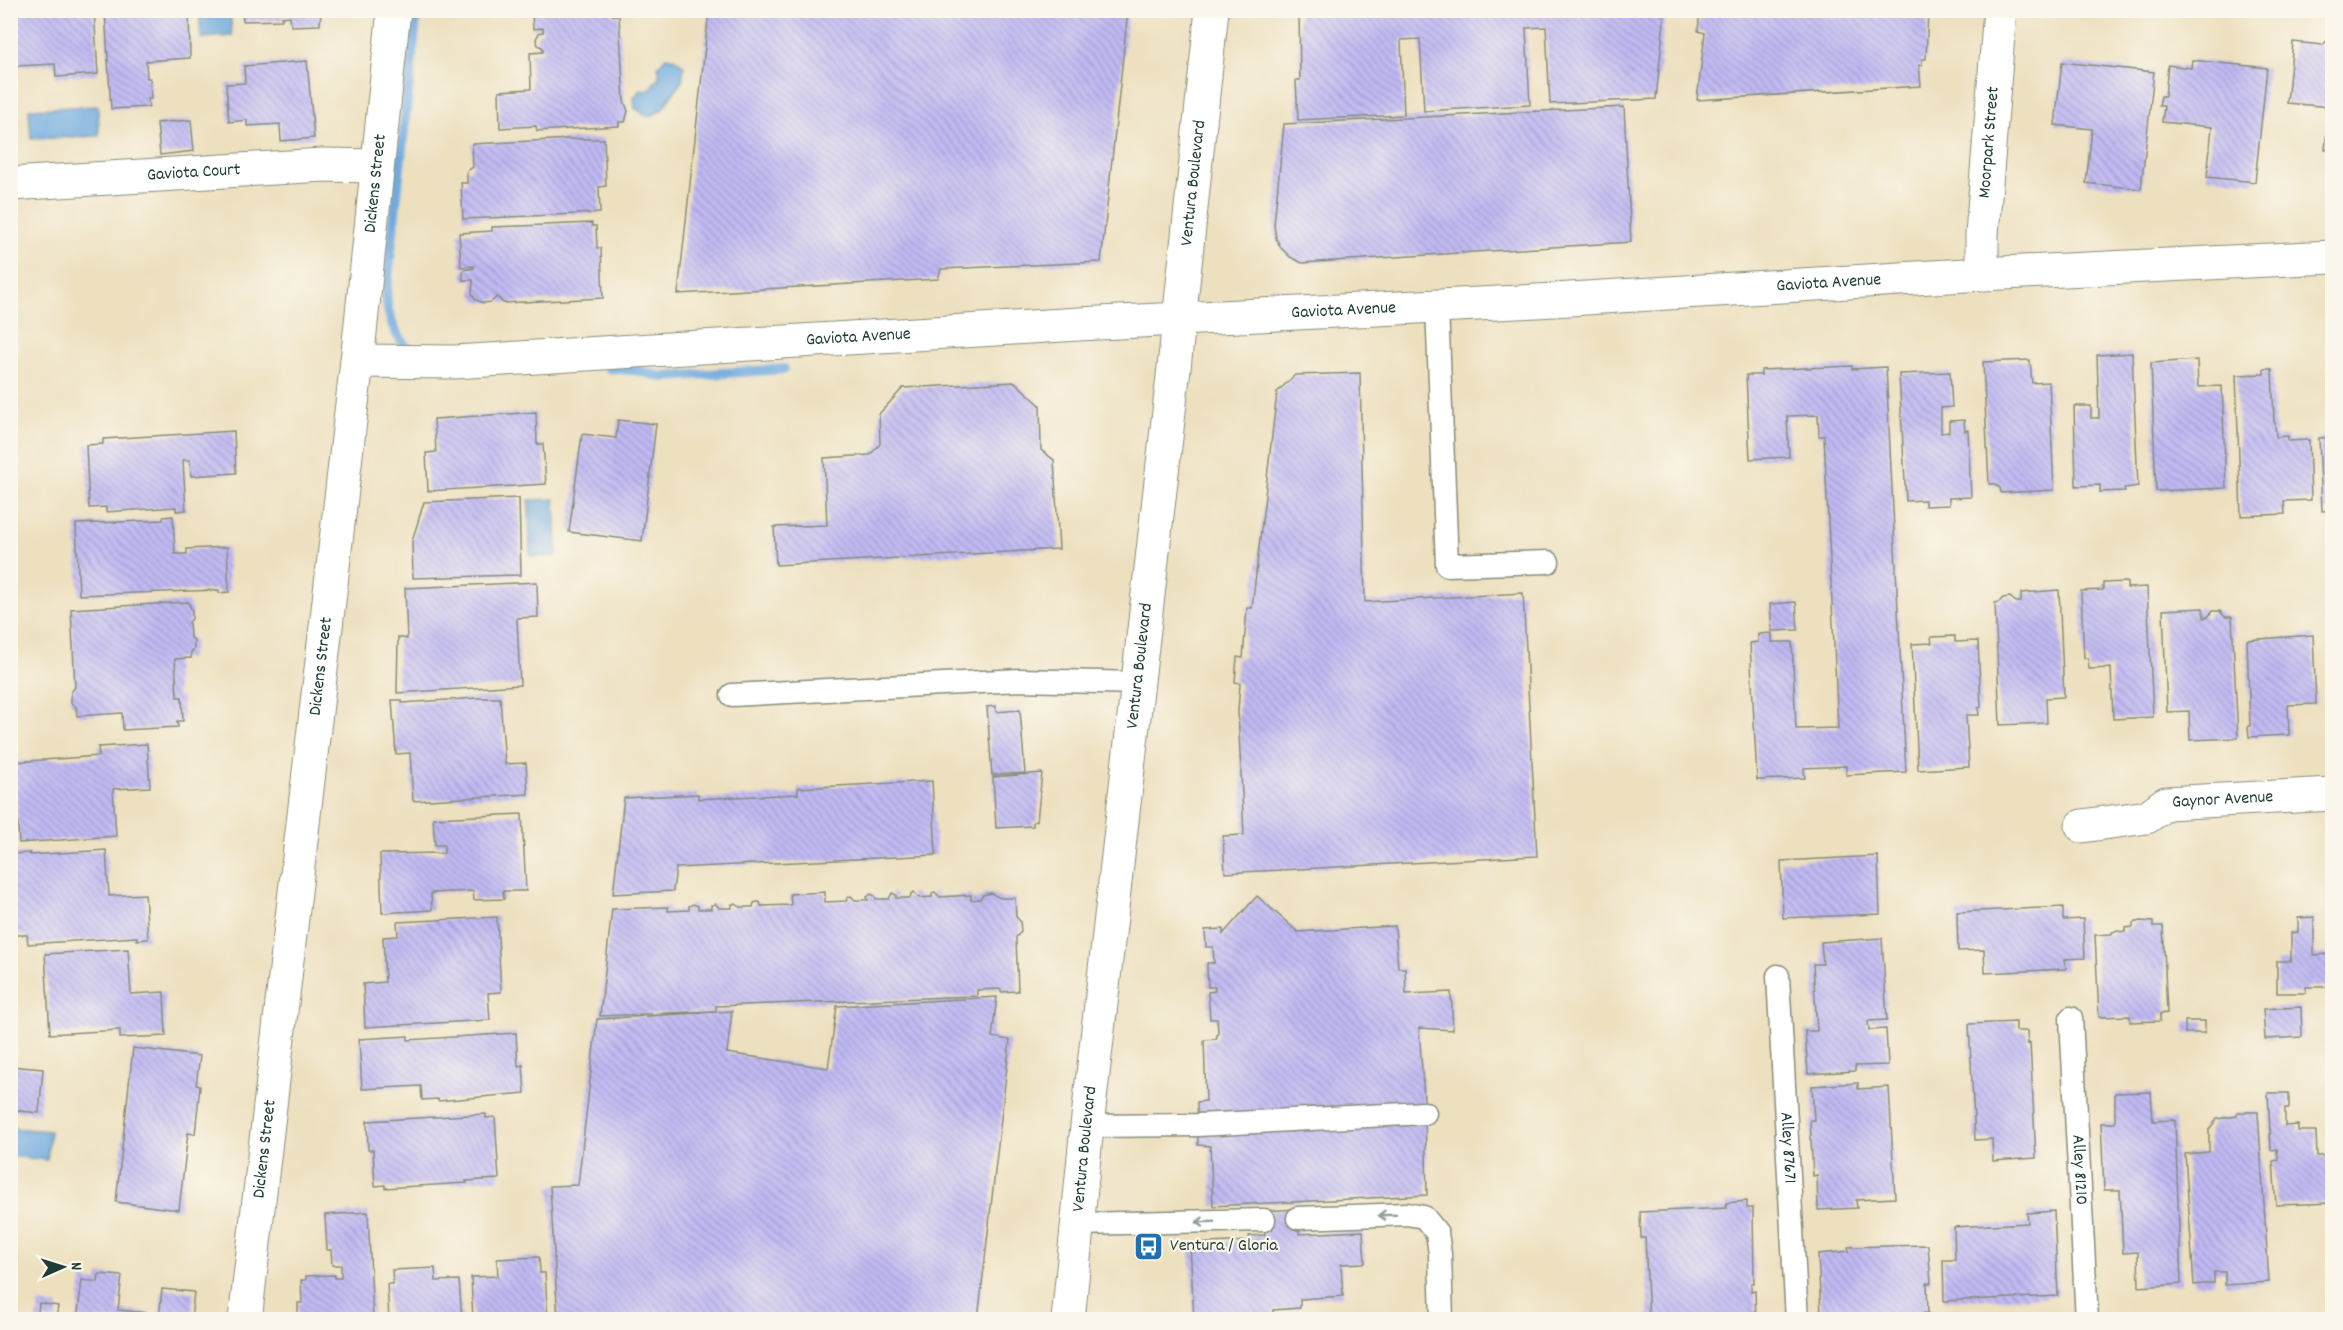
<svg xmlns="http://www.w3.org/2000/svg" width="2343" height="1330" viewBox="0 0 2343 1330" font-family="Dekko,sans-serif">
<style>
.water{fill:#6faadf;stroke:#47748a;stroke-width:1.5}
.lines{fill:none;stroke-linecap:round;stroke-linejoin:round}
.stream{stroke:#6faadf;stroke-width:10}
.building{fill:url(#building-back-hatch)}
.lane-casing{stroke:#868e7a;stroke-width:25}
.street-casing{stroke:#868e7a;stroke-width:35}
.primary-casing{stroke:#868e7a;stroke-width:35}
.lane{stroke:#fff;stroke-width:22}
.street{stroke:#fff;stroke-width:33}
.primary{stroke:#fff;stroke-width:33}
.oneway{stroke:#8f9e9a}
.labels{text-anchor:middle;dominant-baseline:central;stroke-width:4.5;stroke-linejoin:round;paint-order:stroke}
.street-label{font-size:18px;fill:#1f3d34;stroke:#fbf7ec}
.poi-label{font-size:18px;fill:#1f3d34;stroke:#fbf7ec;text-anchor:start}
</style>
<defs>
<pattern id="building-back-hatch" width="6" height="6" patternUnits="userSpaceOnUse" patternTransform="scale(1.5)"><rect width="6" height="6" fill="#c1baf4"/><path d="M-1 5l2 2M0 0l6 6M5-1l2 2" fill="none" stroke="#9c98c6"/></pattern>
</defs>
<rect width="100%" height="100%" fill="#fbf7ec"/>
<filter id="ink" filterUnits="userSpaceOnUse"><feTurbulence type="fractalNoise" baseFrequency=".0167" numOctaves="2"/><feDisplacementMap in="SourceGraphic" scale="12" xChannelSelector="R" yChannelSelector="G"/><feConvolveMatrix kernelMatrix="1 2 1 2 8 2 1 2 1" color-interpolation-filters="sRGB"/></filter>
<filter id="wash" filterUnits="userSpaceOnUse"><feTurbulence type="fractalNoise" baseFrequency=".008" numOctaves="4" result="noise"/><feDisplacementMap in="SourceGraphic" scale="24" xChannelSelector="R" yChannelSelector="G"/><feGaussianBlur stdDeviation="1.35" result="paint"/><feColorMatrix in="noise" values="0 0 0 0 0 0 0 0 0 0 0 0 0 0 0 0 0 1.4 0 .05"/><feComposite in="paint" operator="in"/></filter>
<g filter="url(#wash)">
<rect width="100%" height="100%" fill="#ede0bf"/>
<path class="water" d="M 199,11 L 230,11 L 232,36 L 201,38 Z
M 666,57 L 675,59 L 684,66 L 682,81 L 661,111 L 648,117 L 635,108 L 634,98 L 640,90 L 649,90 L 660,75 L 658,66 Z
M 98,106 L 99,136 L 31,139 L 29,109 Z
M 555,499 L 557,556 L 530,556 L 529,500 Z
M 11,1128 L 50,1131 L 47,1160 L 11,1156 Z"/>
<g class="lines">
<path class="stream" d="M 414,354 C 395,339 388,318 386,295 L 417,10
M 609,368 L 634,370 L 663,377 L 784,369"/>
</g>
<g id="blocks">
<path class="building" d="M 13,10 L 94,10 L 98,74 L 56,77 L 55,64 L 16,66 Z
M 105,10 L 189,10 L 190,58 L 146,61 L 147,78 L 150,78 L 151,99 L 148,99 L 149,107 L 111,109 Z
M 242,10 L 321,10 L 320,25 L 291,26 L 290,16 L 282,17 L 282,20 L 243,21 Z
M 532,10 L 612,10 L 612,15 L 619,15 L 624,101 L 628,111 L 625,122 L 619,122 L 619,126 L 537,131 L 536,126 L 500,128 L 499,91 L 531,89 L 530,53 L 543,52 L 543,48 L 538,45 L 536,39 L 539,33 L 543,32 L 543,28 L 533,29 Z
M 709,10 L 1128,10 L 1101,262 L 941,269 L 938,279 L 678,294 Z
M 1299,10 L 1665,10 L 1656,99 L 1550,104 L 1546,27 L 1526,28 L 1530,105 L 1424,111 L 1420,39 L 1401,40 L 1404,115 L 1298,120 L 1296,80 L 1300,80 Z
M 1700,10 L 1755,10 L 1756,15 L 1776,14 L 1776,10 L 1928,10 L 1926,59 L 1922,59 L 1922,65 L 1919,65 L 1921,86 L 1697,100 L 1705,33 L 1698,31 Z
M 2332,35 L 2332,150 L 2325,149 L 2330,107 L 2287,103 L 2293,42 L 2323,45 Z
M 2192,60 L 2267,68 L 2255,182 L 2207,177 L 2212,127 L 2162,122 L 2164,106 L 2159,106 L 2161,96 L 2165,96 L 2168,65 L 2191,68 Z
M 307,61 L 314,138 L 281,141 L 280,124 L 247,126 L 247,120 L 229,122 L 226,84 L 245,83 L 244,66 Z
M 2062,62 L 2154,72 L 2141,189 L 2086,183 L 2092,129 L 2055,125 Z
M 1624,107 L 1631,242 L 1302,263 L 1290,257 L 1281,248 L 1276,238 L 1274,225 L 1284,124 Z
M 191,120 L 194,151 L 160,155 L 157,123 Z
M 571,139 L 604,139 L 606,186 L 599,187 L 600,213 L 463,219 L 461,183 L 467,183 L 467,171 L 473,167 L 472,144 Z
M 592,223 L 592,226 L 596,226 L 597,248 L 601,248 L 603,298 L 503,303 L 497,297 L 491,302 L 483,303 L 476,300 L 472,294 L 473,280 L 463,280 L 463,270 L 474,268 L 474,266 L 461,267 L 459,233 L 492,231 L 492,227 Z
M 2132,353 L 2138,486 L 2124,488 L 2125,491 L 2100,492 L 2100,485 L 2076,486 L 2074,406 L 2091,406 L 2091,418 L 2099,418 L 2097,355 Z
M 2030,360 L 2032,383 L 2049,382 L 2054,490 L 2001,493 L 2000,488 L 1995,484 L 1989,484 L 1983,362 Z
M 2197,360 L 2198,387 L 2222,386 L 2226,488 L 2156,491 L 2151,363 Z
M 1852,366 L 1852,369 L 1886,367 L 1906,772 L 1846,775 L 1846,766 L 1804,768 L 1805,778 L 1757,780 L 1750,643 L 1758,642 L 1758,634 L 1772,633 L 1772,642 L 1792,642 L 1796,729 L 1838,728 L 1824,436 L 1819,436 L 1818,415 L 1787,416 L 1789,457 L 1750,459 L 1746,375 L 1761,375 L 1761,370 Z
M 2264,369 L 2272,369 L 2274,422 L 2275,423 L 2276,437 L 2288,436 L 2288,441 L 2309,440 L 2311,500 L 2284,501 L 2285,514 L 2241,516 L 2236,375 L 2264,374 Z
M 1950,372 L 1952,407 L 1941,408 L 1941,433 L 1949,432 L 1949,421 L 1964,420 L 1965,431 L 1968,430 L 1971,497 L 1949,498 L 1949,505 L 1925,506 L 1925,500 L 1906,501 L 1899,374 Z
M 1360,373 L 1365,602 L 1523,593 L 1537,856 L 1225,873 L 1223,836 L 1244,835 L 1238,711 L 1240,683 L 1235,682 L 1237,657 L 1243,658 L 1247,608 L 1252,608 L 1277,392 L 1295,375 Z
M 1015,382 L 1040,405 L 1041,450 L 1054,460 L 1059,549 L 776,565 L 774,527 L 827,525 L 824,458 L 870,455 L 880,444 L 879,414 L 903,388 Z
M 536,412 L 537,444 L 543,444 L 546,484 L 428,491 L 426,453 L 436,452 L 434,419 Z
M 618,420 L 656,424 L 642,541 L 569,532 L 582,434 L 616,438 Z
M 234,431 L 236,473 L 191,476 L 190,460 L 183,460 L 186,510 L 176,511 L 176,507 L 106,512 L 106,507 L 89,508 L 86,445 L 103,444 L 103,439 Z
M 2332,437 L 2332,510 L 2322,511 L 2319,438 Z
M 519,498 L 521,575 L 413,578 L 412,541 L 424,502 Z
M 173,516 L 175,554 L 187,554 L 187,549 L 227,547 L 229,592 L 219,593 L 219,590 L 79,595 L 76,524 L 163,520 L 163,517 Z
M 537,582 L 538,617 L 517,618 L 520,685 L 397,693 L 398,637 L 407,639 L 405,588 Z
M 2127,582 L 2127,588 L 2147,587 L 2153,717 L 2113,719 L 2111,668 L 2089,669 L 2088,658 L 2084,658 L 2081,591 L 2103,590 L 2103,583 Z
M 2059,590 L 2064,697 L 2046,698 L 2047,723 L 2000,725 L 1995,603 L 1999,602 L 2003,598 L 2010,597 L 2016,602 L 2021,602 L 2021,593 Z
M 188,602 L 192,611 L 192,619 L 189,622 L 190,637 L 194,640 L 194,649 L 191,652 L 191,658 L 175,659 L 177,697 L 182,697 L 183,721 L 177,721 L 178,727 L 123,730 L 122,713 L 77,716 L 76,707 L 71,703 L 71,692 L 75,687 L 71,609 Z
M 1796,602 L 1798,630 L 1772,631 L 1770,604 Z
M 2203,608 L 2204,618 L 2208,617 L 2212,611 L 2220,611 L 2225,617 L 2232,617 L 2238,738 L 2190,740 L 2189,711 L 2167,712 L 2163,610 Z
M 2313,635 L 2316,704 L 2288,705 L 2289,735 L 2249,737 L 2248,726 L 2250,726 L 2247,640 Z
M 1955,636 L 1955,642 L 1978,641 L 1981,707 L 1978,708 L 1979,715 L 1966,715 L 1969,767 L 1918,770 L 1912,644 L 1932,643 L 1931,637 Z
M 477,698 L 500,698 L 505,764 L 526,763 L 528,794 L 413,801 L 410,753 L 396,754 L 392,700 L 402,700 L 402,703 Z
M 996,706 L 996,712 L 1020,710 L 1025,773 L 992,775 L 987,707 Z
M 147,744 L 150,787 L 113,789 L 116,836 L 19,843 L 14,762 L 99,756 L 98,747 Z
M 1042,773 L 1037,821 L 1033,822 L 1033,826 L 996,828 L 993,777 Z
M 932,781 L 936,855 L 676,868 L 673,891 L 613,894 L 624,798 L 698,794 L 698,799 L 798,794 L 798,788 Z
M 522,814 L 526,891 L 503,891 L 504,899 L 474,900 L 473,891 L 431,893 L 432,910 L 382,913 L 380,854 L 444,853 L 444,845 L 435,845 L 433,818 Z
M 106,850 L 109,896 L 145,894 L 148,939 L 137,940 L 137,937 L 28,944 L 27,935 L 14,935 L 10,890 L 10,854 L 30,853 L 30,855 Z
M 1878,856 L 1880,914 L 1783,918 L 1781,861 Z
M 825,892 L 825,902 L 846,901 L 847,898 L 851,896 L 855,900 L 868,900 L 867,897 L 871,894 L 875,896 L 876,899 L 889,899 L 892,893 L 896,895 L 896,898 L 910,898 L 911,894 L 914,892 L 919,898 L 932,897 L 932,893 L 935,892 L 940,897 L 971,895 L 971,900 L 980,899 L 983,895 L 991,893 L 1000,898 L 1015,898 L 1016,917 L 1020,921 L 1021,932 L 1016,937 L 1018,991 L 1001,992 L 1001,989 L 977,990 L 977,996 L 716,1006 L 716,1011 L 600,1016 L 612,909 L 668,907 L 668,911 L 689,910 L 689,906 L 693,904 L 698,906 L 698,909 L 711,909 L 711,905 L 716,904 L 719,908 L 732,908 L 732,904 L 736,904 L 740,907 L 753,907 L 754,903 L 757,902 L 760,902 L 761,906 L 791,905 L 790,894 Z
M 1257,896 L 1298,932 L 1395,926 L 1398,968 L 1405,968 L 1406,994 L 1451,992 L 1453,1030 L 1419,1028 L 1425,1113 L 1427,1195 L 1213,1206 L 1210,1146 L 1198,1145 L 1197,1102 L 1206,1101 L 1204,1040 L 1216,1039 L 1218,1032 L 1217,1019 L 1210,1019 L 1208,992 L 1215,991 L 1215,987 L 1208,987 L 1207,968 L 1207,963 L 1214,963 L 1213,947 L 1206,947 L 1205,930 L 1223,929 L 1223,934 Z
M 2063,907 L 2063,920 L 2083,919 L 2085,958 L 2065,959 L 2066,969 L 1985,973 L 1984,950 L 1958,951 L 1957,912 Z
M 497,917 L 501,992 L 488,993 L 490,1020 L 365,1027 L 363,984 L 385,982 L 383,937 L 398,936 L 397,922 Z
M 2314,917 L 2314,955 L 2332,954 L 2332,987 L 2306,987 L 2306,993 L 2277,993 L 2277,961 L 2291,961 L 2291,933 L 2298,932 L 2298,918 Z
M 2140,921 L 2153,922 L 2153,926 L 2163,926 L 2167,1013 L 2160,1014 L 2160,1021 L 2130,1022 L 2130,1016 L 2099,1017 L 2095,935 L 2112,934 L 2112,932 L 2116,931 L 2125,932 L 2125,928 L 2133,927 L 2133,923 Z
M 1882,938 L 1887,1020 L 1868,1021 L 1869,1030 L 1886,1029 L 1888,1065 L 1855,1066 L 1855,1071 L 1808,1074 L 1805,1031 L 1817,1031 L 1813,964 L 1823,964 L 1821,942 Z
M 128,949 L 131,994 L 164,992 L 166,1036 L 120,1038 L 120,1030 L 50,1034 L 45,954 Z
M 997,997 L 992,1037 L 1010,1040 L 978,1320 L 558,1320 L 550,1186 L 578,1185 L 597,1019 L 732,1011 L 727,1053 L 828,1068 L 837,1006 Z
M 2301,1007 L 2302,1037 L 2265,1039 L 2263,1009 Z
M 2185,1021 L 2205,1021 L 2205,1033 L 2185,1033 Z
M 2016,1022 L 2016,1031 L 2027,1031 L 2028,1044 L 2030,1043 L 2036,1158 L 1993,1161 L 1992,1139 L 1975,1140 L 1969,1024 Z
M 516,1033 L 518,1066 L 523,1065 L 525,1093 L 438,1101 L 438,1099 L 422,1100 L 421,1086 L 362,1089 L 359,1039 L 408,1036 L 408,1040 Z
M 133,1048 L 200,1056 L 196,1085 L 200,1086 L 195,1134 L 188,1133 L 179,1210 L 116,1202 Z
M 10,1066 L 43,1069 L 39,1113 L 10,1110 Z
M 1858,1083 L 1858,1089 L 1889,1087 L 1895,1198 L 1856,1200 L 1857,1208 L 1818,1210 L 1817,1175 L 1813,1176 L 1810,1120 L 1814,1120 L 1812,1086 Z
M 2151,1092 L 2153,1121 L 2175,1120 L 2181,1284 L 2139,1287 L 2138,1252 L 2123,1253 L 2120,1190 L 2104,1190 L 2101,1123 L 2115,1123 L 2115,1093 Z
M 2268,1093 L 2289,1093 L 2289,1108 L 2285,1108 L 2285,1126 L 2298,1125 L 2298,1131 L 2316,1131 L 2317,1156 L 2332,1156 L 2332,1203 L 2276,1205 L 2273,1161 L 2278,1160 L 2277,1149 L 2271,1150 Z
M 2237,1112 L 2258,1112 L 2269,1282 L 2225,1285 L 2225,1272 L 2214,1272 L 2214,1283 L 2194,1285 L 2185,1154 L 2209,1152 L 2209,1129 L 2217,1119 L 2237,1116 Z
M 486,1114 L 486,1118 L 495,1117 L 499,1179 L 466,1181 L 467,1183 L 385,1188 L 385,1185 L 375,1186 L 373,1150 L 368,1150 L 367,1121 Z
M 1747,1201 L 1747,1208 L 1753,1208 L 1754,1283 L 1751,1283 L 1751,1291 L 1755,1290 L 1756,1320 L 1649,1320 L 1645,1238 L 1641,1238 L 1640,1212 L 1727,1208 L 1726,1203 Z
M 1298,1209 L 1299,1234 L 1363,1231 L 1365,1263 L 1341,1264 L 1343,1296 L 1300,1299 L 1300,1308 L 1273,1310 L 1273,1318 L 1194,1320 L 1190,1244 L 1250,1241 L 1249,1236 L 1265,1235 L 1263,1211 Z
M 2054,1211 L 2058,1296 L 1944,1301 L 1943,1260 L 1955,1260 L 1954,1227 L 2028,1223 L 2027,1213 Z
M 368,1212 L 373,1320 L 298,1320 L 298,1303 L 302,1303 L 301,1280 L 306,1280 L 306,1276 L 335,1275 L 335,1278 L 341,1278 L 341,1265 L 332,1265 L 331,1250 L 327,1250 L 325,1215 Z
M 1928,1245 L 1931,1283 L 1927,1283 L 1928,1313 L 1917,1314 L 1917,1319 L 1909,1320 L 1881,1320 L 1881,1317 L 1853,1318 L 1852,1314 L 1821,1316 L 1818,1254 L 1849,1251 L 1848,1247 Z
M 539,1257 L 540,1273 L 545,1273 L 548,1320 L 473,1320 L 471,1277 L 498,1276 L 497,1259 Z
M 10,1258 L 17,1259 L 12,1304 L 10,1304 Z
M 435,1268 L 436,1281 L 459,1280 L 462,1320 L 389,1320 L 387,1284 L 393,1284 L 392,1270 Z
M 99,1274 L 122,1276 L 118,1310 L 148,1313 L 147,1320 L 77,1320 L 82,1280 L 98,1282 Z
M 162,1289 L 194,1292 L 191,1320 L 159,1320 Z
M 39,1303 L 58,1306 L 56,1320 L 37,1320 Z"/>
</g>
</g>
<g filter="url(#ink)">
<use href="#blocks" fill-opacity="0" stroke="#868e7a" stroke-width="1.5"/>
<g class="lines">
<defs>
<g id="lane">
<path d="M 1437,306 L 1447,565 L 1548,562"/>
<path d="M 732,695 L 1020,680 L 1138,683"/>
<path id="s1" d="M 1778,976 L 1797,1320"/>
<path id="s2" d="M 2071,1018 L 2087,1320"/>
<path d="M 1087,1126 L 1198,1125 L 1425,1113"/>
<path d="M 1298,1218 L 1407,1214 L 1424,1217 L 1437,1233 L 1440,1254 L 1442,1320"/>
<path d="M 1077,1224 L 1264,1220"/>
</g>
<g id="street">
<path id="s3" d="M 10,184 L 323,165 L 377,166"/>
<path id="s4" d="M 1982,274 L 1982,234 L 2000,10"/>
<path id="s5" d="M 357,361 L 454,362 L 1079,324 L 1537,301 L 1982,274 L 2332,257"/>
<path id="s6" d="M 2082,826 L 2147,817 L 2166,803 L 2332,794"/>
<path id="s7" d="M 245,1320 L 357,361 L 394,10"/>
</g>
<g id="primary">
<path id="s8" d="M 1068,1320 L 1087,1126 L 1174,368 L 1212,10"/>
</g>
</defs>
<use href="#lane" class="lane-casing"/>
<use href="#street" class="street-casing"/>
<use href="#primary" class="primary-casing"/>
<use href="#lane" class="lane"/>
<use href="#street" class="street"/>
<use href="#primary" class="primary"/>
</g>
<defs><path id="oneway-shaft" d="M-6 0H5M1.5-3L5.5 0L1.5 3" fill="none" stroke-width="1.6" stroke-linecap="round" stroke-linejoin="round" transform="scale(1.5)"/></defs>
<g class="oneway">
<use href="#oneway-shaft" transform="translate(1387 1215) rotate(178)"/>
<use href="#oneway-shaft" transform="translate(1205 1222) rotate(178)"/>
</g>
</g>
<defs>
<symbol id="bus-square" viewBox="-11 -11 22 22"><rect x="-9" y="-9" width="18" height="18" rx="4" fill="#1f6fb2" stroke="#fbf7ec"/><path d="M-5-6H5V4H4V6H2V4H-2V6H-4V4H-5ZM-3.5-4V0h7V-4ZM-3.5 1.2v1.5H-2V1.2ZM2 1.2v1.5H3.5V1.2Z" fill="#fff"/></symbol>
</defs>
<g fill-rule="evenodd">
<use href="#bus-square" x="1132" y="1230" width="33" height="33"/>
</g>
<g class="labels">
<g class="street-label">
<text stroke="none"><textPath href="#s4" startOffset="132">Moorpark Street</textPath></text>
<text stroke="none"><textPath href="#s3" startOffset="184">Gaviota Court</textPath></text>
<text stroke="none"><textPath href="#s7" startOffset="1144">Dickens Street</textPath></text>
<text stroke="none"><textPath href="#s8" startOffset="1144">Ventura Boulevard</textPath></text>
<text stroke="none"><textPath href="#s5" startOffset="1474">Gaviota Avenue</textPath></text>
<text stroke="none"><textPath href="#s5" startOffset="988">Gaviota Avenue</textPath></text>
<text stroke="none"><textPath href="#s5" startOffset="502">Gaviota Avenue</textPath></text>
<text stroke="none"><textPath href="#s7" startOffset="658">Dickens Street</textPath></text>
<text stroke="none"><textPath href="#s8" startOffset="658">Ventura Boulevard</textPath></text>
<text stroke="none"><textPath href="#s6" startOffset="146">Gaynor Avenue</textPath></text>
<text stroke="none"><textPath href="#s7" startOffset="172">Dickens Street</textPath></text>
<text stroke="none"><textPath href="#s8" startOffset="172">Ventura Boulevard</textPath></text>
<text stroke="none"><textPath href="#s1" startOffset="172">Alley 87671</textPath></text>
<text stroke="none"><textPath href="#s2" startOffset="152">Alley 81210</textPath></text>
</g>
<g class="poi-label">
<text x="1170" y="1246">Ventura / Gloria</text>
</g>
</g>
<rect width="2343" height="1330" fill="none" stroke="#fbf7ec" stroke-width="36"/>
<g transform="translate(63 1267) rotate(87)" stroke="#fbf7ec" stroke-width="4.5" paint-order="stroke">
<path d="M0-4.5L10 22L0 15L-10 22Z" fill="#1f3d34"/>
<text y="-9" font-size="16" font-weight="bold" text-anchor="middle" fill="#1f3d34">N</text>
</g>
</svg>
